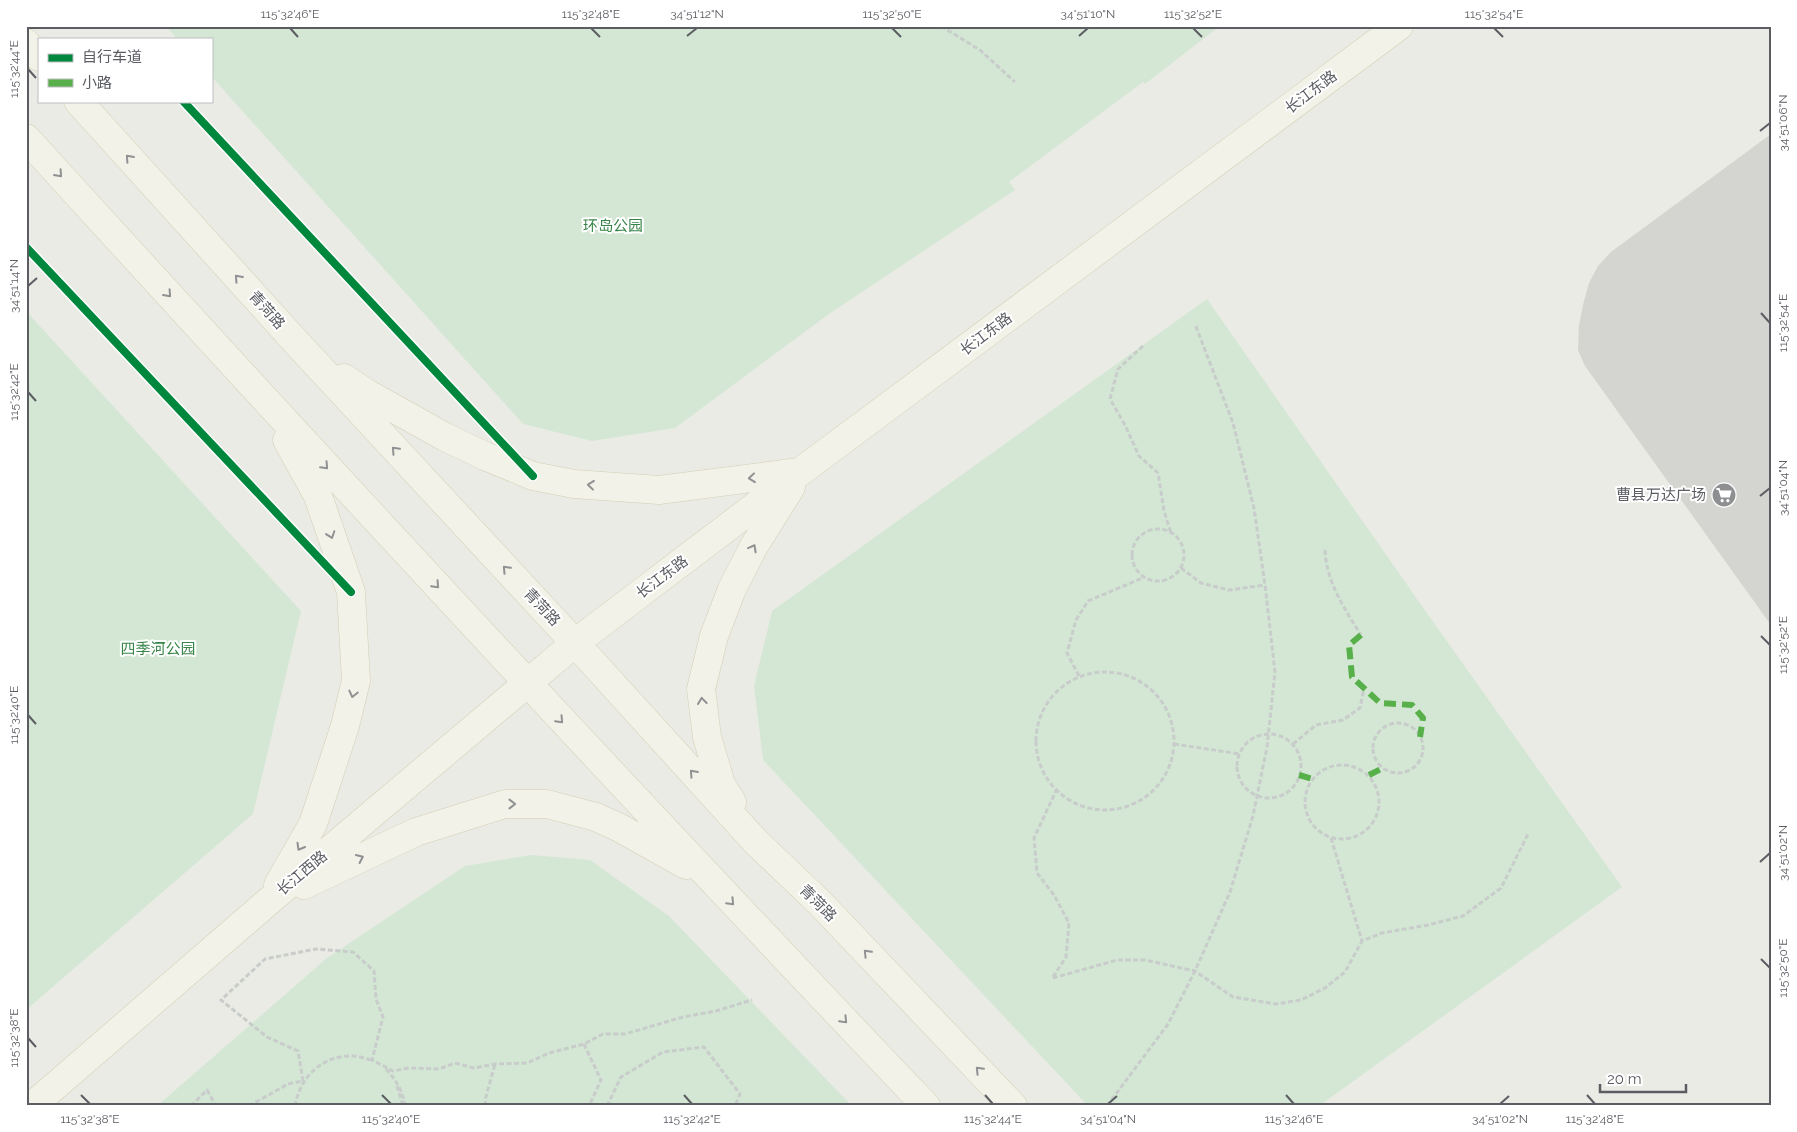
<svg xmlns="http://www.w3.org/2000/svg" width="1797" height="1132" viewBox="0 0 1797 1132" font-family="Raleway,'Noto Sans SC',sans-serif">
<style>
.green{fill:#d3e7d4}
.building{fill:#d4d4d0}
.lines{fill:none;stroke-linecap:round;stroke-linejoin:round}
.primary-casing{stroke:#d2cfb4;stroke-width:29}
.path{stroke:#c8ccca;stroke-width:3;stroke-dasharray:5 2.5;stroke-linecap:butt}
.primary{stroke:#f2f2e8;stroke-width:28}
.quiet{stroke:#58b04a;stroke-width:6;stroke-dasharray:12 6;stroke-linecap:butt}
.cycleway-casing{stroke:#fff;stroke-width:11}
.cycleway{stroke:#00873e;stroke-width:8}
.oneway{stroke:#909192}
.ticks{fill:none;stroke:#5b5d63;stroke-width:2}
.labels{text-anchor:middle;dominant-baseline:central;stroke-width:4;stroke-linejoin:round;paint-order:stroke}
.street-label{font-size:15px;fill:#5b5d63;stroke:#fff}
.park-label{font-size:15px;fill:#398549;stroke:#fff}
.poi-label{font-size:15px;fill:#5b5d63;stroke:#fff;text-anchor:end}
.neatline{fill:none;stroke:#5b5d63;stroke-width:2}
.ticks-label{font-size:12px;text-anchor:middle;fill:#5b5d63}
</style>
<rect width="100%" height="100%" fill="#ebebe5"/>
<path class="green" d="M 166,26 L 1220,26 L 1145,84 L 1143,82 L 1009,182 L 1015,190 L 829,314 L 675,428 L 592,441 L 523,424 L 211,76 L 211,39 L 177,39 Z
M 1207,299 L 1436,626 L 1622,887 L 1319,1106 L 1088,1106 L 763,760 L 754,686 L 772,611 Z
M 26,311 L 301,611 L 253,814 L 26,1010 Z
M 531,855 L 590,860 L 669,916 L 852,1106 L 157,1106 L 327,958 L 465,866 Z"/>
<path class="building" d="M 1771,134 L 1771,625 L 1585,366 L 1578,350 L 1579,325 L 1584,301 L 1589,283 L 1598,266 L 1611,252 Z"/>
<g class="lines">
<defs>
<path id="primary" d="M 26,43 L 39,57
M 78,101 L 295,341 L 575,643 L 756,842 L 820,903 L 1013,1106
M 26,138 C 323,464 622,787 926,1106
M 344,378 L 368,394 L 445,437 L 485,456 L 533,476 L 574,484 L 659,490 L 799,472
M 732,802 L 721,784 L 707,737 L 701,689 L 714,636 L 732,589 L 754,546 L 791,487
M 278,885 L 313,824 L 345,726 L 356,681 L 351,592 L 318,496 L 287,440
M 304,885 L 416,832 L 505,804 L 547,804 L 596,817 L 620,828 L 686,865
M 32,1106 L 269,901 L 575,643 L 800,472 L 1399,26"/>
</defs>
<use href="#primary" class="primary-casing"/>
<path class="path" d="M 941,26 L 980,50 L 1015,82
M 1143,346 L 1118,369 L 1110,399 L 1125,425 L 1139,456 L 1158,473 L 1164,511 L 1171,533
M1132 555a26 26 0 1 1 52 0a26 26 0 1 1-52 0Z
M 1325,550 C 1326,581 1345,610 1361,635
M 1181,568 L 1201,583 L 1229,590 L 1265,585
M1036 741a69 69 0 1 1 138 0a69 69 0 1 1-138 0Z
M 1079,676 L 1067,653 L 1076,620 L 1088,601 L 1145,577
M1373 748a25 25 0 1 1 50 0a25 25 0 1 1-50 0Z
M1237 766a32 32 0 1 1 64 0a32 32 0 1 1-64 0Z
M 1174,744 L 1240,754
M 1293,744 L 1316,725 L 1343,720 L 1360,708 L 1364,688
M1305 802a37 37 0 1 1 74 0a37 37 0 1 1-74 0Z
M 1331,838 L 1362,941
M 1053,977 L 1066,957 L 1069,923 L 1054,895 L 1037,873 L 1034,838 L 1056,791
M 1053,978 L 1117,960 L 1145,960 L 1195,971 L 1233,997 L 1276,1004 L 1301,1000 L 1325,988 L 1345,972 L 1362,941 L 1382,933 L 1428,925 L 1463,916 L 1501,888 L 1528,834
M 584,1044 L 601,1080 L 589,1106
M 386,1069 C 396,1080 403,1091 405,1106
M 397,1086 L 403,1106
M 191,1106 L 207,1090 L 216,1106
M 249,1106 L 288,1084 L 303,1081 L 298,1051 L 267,1037 L 221,1000 L 265,959 L 316,949 L 353,952 L 374,971 L 376,999 L 383,1017 L 372,1060 L 393,1071 L 409,1068 L 439,1069 L 455,1063 L 474,1068 L 495,1064 L 527,1063 L 549,1053 L 584,1044 L 603,1034 L 625,1034 L 683,1017 L 716,1011 L 752,1000
M 295,1106 C 300,1077 322,1055 353,1056 C 359,1056 366,1059 372,1060
M 486,1106 L 485,1100 L 495,1064
M 607,1106 L 621,1077 L 663,1052 L 704,1047 L 740,1094 L 735,1106
M 1107,1106 L 1168,1024 L 1195,971 L 1230,892 L 1253,816 L 1267,747 L 1275,672 L 1265,585 L 1254,508 L 1233,423 L 1195,324"/>
<use href="#primary" class="primary"/>
<path class="quiet" d="M 1361,635 L 1349,645 L 1352,677 L 1380,703 L 1412,705 L 1423,718 L 1420,737
M 1299,775 L 1313,779
M 1369,775 L 1383,768"/>
<defs>
<path id="cycleway" d="M 183,101 L 533,476
M 26,247 L 351,592"/>
</defs>
<use href="#cycleway" class="cycleway-casing"/>
<use href="#cycleway" class="cycleway"/>
</g>
<defs><path id="oneway-chevron" d="M-2-3.5L2.5 0L-2 3.5" fill="none" stroke-width="1.6" stroke-linecap="round" stroke-linejoin="round" transform="scale(1.25)"/></defs>
<g class="oneway">
<use href="#oneway-chevron" transform="translate(129 158) rotate(-132)"/>
<use href="#oneway-chevron" transform="translate(59 174) rotate(48)"/>
<use href="#oneway-chevron" transform="translate(238 278) rotate(-132)"/>
<use href="#oneway-chevron" transform="translate(168 294) rotate(48)"/>
<use href="#oneway-chevron" transform="translate(395 450) rotate(-133)"/>
<use href="#oneway-chevron" transform="translate(325 466) rotate(47)"/>
<use href="#oneway-chevron" transform="translate(752 478) rotate(174)"/>
<use href="#oneway-chevron" transform="translate(591 485) rotate(-174)"/>
<use href="#oneway-chevron" transform="translate(331 535) rotate(71)"/>
<use href="#oneway-chevron" transform="translate(753 548) rotate(-61)"/>
<use href="#oneway-chevron" transform="translate(506 569) rotate(-133)"/>
<use href="#oneway-chevron" transform="translate(436 585) rotate(47)"/>
<use href="#oneway-chevron" transform="translate(353 694) rotate(103)"/>
<use href="#oneway-chevron" transform="translate(702 701) rotate(-97)"/>
<use href="#oneway-chevron" transform="translate(560 720) rotate(47)"/>
<use href="#oneway-chevron" transform="translate(693 773) rotate(-132)"/>
<use href="#oneway-chevron" transform="translate(512 804)"/>
<use href="#oneway-chevron" transform="translate(300 847) rotate(120)"/>
<use href="#oneway-chevron" transform="translate(360 858) rotate(-25)"/>
<use href="#oneway-chevron" transform="translate(731 902) rotate(46)"/>
<use href="#oneway-chevron" transform="translate(867 953) rotate(-134)"/>
<use href="#oneway-chevron" transform="translate(844 1020) rotate(46)"/>
<use href="#oneway-chevron" transform="translate(979 1070) rotate(-134)"/>
</g>
<path class="ticks" d="M 290,28 L 298,37M 591,28 L 600,37M 892,28 L 901,37M 1193,28 L 1202,37M 1494,28 L 1503,37M 687,36 L 697,28M 1079,36 L 1088,28M 28,69 L 36,78M 1760,131 L 1770,123M 28,286 L 37,278M 1761,313 L 1770,323M 28,392 L 36,401M 1760,496 L 1770,488M 1761,636 L 1770,645M 28,715 L 36,724M 1760,862 L 1770,853M 1761,959 L 1770,968M 28,1038 L 36,1047M 81,1095 L 90,1104M 382,1095 L 391,1104M 684,1095 L 692,1104M 985,1095 L 993,1104M 1286,1095 L 1294,1104M 1587,1095 L 1595,1104M 1108,1104 L 1117,1096M 1500,1104 L 1509,1096"/>
<defs>
<symbol id="supermarket-disc" viewBox="-11 -11 22 22"><circle r="9.5" fill="#8d8f90" stroke="#fff"/><path d="M-6-5.5h2.5l.6 2H6L4.5 2H-2.5L-4.4-4H-6ZM-1.5 3.2a1.3 1.3 0 1 0 .1 0ZM3 3.2a1.3 1.3 0 1 0 .1 0Z" fill="#fff"/></symbol>
</defs>
<g fill-rule="evenodd">
<use href="#supermarket-disc" x="1710" y="481" width="28" height="28"/>
</g>
<g class="labels">
<g class="street-label">
<text transform="translate(1311 92) rotate(-37)">长江东路</text>
<text transform="translate(267 310) rotate(48)">青菏路</text>
<text transform="translate(986 334) rotate(-37)">长江东路</text>
<text transform="translate(662 577) rotate(-37)">长江东路</text>
<text transform="translate(542 607) rotate(47)">青菏路</text>
<text transform="translate(302 873) rotate(-40)">长江西路</text>
<text transform="translate(818 903) rotate(45)">青菏路</text>
</g>
<g class="park-label">
<text x="613" y="226">环岛公园</text>
<text x="158" y="649">四季河公园</text>
</g>
<g class="poi-label">
<text x="1706" y="495">曹县万达广场</text>
</g>
</g>
<rect width="1797" height="1132" fill="none" stroke="#ffffff" stroke-width="55"/>
<rect x="38" y="38" width="175" height="65" fill="#ffffff" stroke="#bdbec1"/>
<rect x="48" y="54" width="25" height="8" fill="#00873e" stroke="#bdbec1"/>
<text x="82" y="62" font-size="15" fill="#5b5d63">自行车道</text>
<rect x="48" y="79" width="25" height="8" fill="#58b04a" stroke="#bdbec1"/>
<text x="82" y="88" font-size="15" fill="#5b5d63">小路</text>
<path d="M1600 1084v8h86v-8" fill="none" stroke="#5b5d63" stroke-width="2.5"/>
<text x="1607" y="1084" font-size="15" fill="#5b5d63" stroke="#ffffff" stroke-width="4" paint-order="stroke">20 m</text>
<rect x="28" y="28" width="1742" height="1076" class="neatline"/>
<g class="ticks-label">
<text x="290" y="18">115°32'46"E</text>
<text x="591" y="18">115°32'48"E</text>
<text x="697" y="18">34°51'12"N</text>
<text x="892" y="18">115°32'50"E</text>
<text x="1088" y="18">34°51'10"N</text>
<text x="1193" y="18">115°32'52"E</text>
<text x="1494" y="18">115°32'54"E</text>
<text transform="translate(14 69) rotate(-90)" y="4">115°32'44"E</text>
<text transform="translate(1783 123) rotate(-90)" y="4">34°51'06"N</text>
<text transform="translate(14 286) rotate(-90)" y="4">34°51'14"N</text>
<text transform="translate(1783 323) rotate(-90)" y="4">115°32'54"E</text>
<text transform="translate(14 392) rotate(-90)" y="4">115°32'42"E</text>
<text transform="translate(1783 488) rotate(-90)" y="4">34°51'04"N</text>
<text transform="translate(1783 645) rotate(-90)" y="4">115°32'52"E</text>
<text transform="translate(14 715) rotate(-90)" y="4">115°32'40"E</text>
<text transform="translate(1783 853) rotate(-90)" y="4">34°51'02"N</text>
<text transform="translate(1783 968) rotate(-90)" y="4">115°32'50"E</text>
<text transform="translate(14 1038) rotate(-90)" y="4">115°32'38"E</text>
<text x="90" y="1123">115°32'38"E</text>
<text x="391" y="1123">115°32'40"E</text>
<text x="692" y="1123">115°32'42"E</text>
<text x="993" y="1123">115°32'44"E</text>
<text x="1108" y="1123">34°51'04"N</text>
<text x="1294" y="1123">115°32'46"E</text>
<text x="1500" y="1123">34°51'02"N</text>
<text x="1595" y="1123">115°32'48"E</text>
</g>
</svg>
